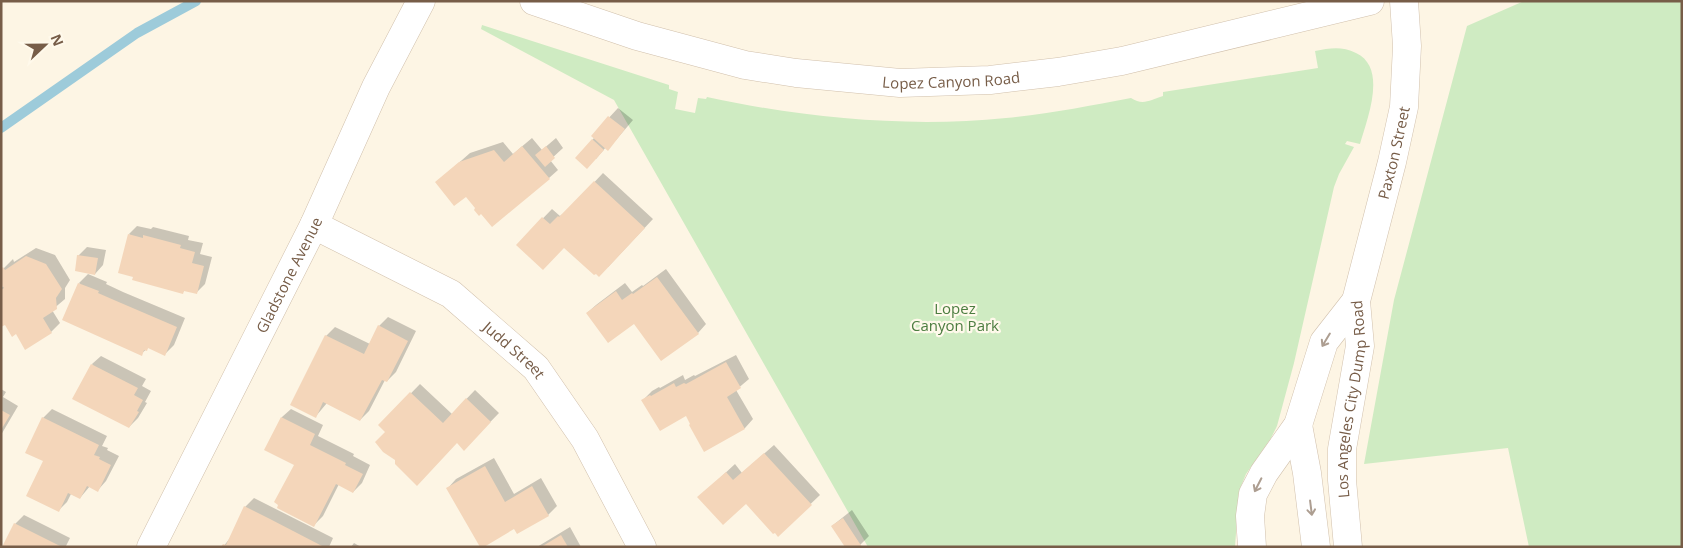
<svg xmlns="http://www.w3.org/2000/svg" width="1683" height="548" viewBox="0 0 1683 548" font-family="'Open Sans',sans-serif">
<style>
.green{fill:#cfebc2}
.shadow{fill:#0003}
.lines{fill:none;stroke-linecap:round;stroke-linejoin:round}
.stream{stroke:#9dcbda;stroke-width:10}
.building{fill:#f4d6ba}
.minor-casing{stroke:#d1c0ac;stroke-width:29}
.minor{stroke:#fff;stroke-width:28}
.oneway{stroke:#ad9e91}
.labels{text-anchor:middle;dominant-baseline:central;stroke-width:4.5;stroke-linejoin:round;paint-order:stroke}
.street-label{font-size:15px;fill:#775d48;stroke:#fff9eb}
.park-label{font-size:15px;fill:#4c7d40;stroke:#fff9eb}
</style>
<rect width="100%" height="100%" fill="#fdf5e4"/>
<path class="green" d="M 1524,1 L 1682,1 L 1682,547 L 1529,547 L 1508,448 L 1364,464 L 1394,300 L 1467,26 Z
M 482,25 L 669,85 L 669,89 L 678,92 L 675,109 L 695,113 L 698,98 L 706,99 L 707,97 C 804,118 907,128 1006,118 C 1048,114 1089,106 1131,98 C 1143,106 1150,100 1163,96 L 1163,92 L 1318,68 L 1315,51 C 1330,48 1342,46 1356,53 C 1388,68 1367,119 1360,144 L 1347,141 L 1345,144 L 1354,147 L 1339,174 L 1334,187 L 1294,363 L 1277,426 L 1271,438 L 1246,474 L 1239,491 L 1235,547 L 868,547 L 614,100 L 481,29 Z"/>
<path class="shadow" d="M 618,108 L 633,120 L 616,140 L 606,147 L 596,159 L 576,158 L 594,138 L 592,136 Z
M 532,138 L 542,150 L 556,138 L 563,148 L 550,160 L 558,170 L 549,178 L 477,208 L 466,195 L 437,182 L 470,153 L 503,142 L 513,154 Z
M 603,173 L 653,219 L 608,267 L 565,246 L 517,245 L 552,209 L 560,216 L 569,209 Z
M 137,226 L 151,229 L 153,227 L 189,236 L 188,240 L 203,243 L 200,254 L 212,257 L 205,284 L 196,293 L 185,290 L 183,292 L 129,234 Z
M 87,247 L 106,250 L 103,265 L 95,274 L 78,256 Z
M 36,248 L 55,255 L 70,280 L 65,288 L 65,299 L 52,310 L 60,323 L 51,332 L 16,333 L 5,324 L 1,326 L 1,287 L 4,286 L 1,271 L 13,259 L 14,262 Z
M 666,269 L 706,324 L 698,333 L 587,313 L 596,305 L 625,283 L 632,292 L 642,285 L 643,286 Z
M 88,274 L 107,282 L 106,284 L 123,292 L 185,318 L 174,345 L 165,354 L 149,347 L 141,354 L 79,283 Z
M 388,317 L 416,331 L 396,372 L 387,381 L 385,380 L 369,411 L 360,420 L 327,403 L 316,416 L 292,404 L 326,336 L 335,327 L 370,344 L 379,326 Z
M 736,355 L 749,379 L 736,390 L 753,419 L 745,428 L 704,450 L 687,415 L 643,400 L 652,391 L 659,387 L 660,388 L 683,375 L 685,380 L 694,375 L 695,376 Z
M 101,356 L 146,379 L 142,386 L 151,391 L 145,402 L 147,403 L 138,418 L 129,427 L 92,364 Z
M 420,384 L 452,414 L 475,390 L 499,413 L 464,449 L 457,442 L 387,432 L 380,425 Z
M 1,389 L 6,392 L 3,397 L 18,406 L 1,435 Z
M 52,409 L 107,436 L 102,446 L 108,448 L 107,450 L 119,456 L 106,481 L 98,490 L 90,486 L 80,498 L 71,494 L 67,502 L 58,511 L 45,461 L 43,418 Z
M 291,409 L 323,425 L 318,436 L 354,454 L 353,456 L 370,465 L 362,483 L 353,492 L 339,484 L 323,516 L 314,525 L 295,464 L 266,449 L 282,417 Z
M 774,445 L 820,495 L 778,535 L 746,502 L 708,489 L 735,464 L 742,473 Z
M 494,458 L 514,494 L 541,478 L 557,506 L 548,515 L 515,528 L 448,488 L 456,479 Z
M 254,498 L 333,538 L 329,547 L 223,547 L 230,538 L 245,507 Z
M 852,510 L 869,536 L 860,545 L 832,526 Z
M 24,515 L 70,538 L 66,546 L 68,547 L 3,547 L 15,524 Z
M 570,527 L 581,547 L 537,547 Z
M 354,543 L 361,547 L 351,547 Z"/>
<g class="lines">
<path class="stream" d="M 1,128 L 137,33 L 196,1"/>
</g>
<path class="building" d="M 608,116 L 625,129 L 608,151 L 591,136 Z
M 592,139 L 604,150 L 587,169 L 575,158 Z
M 522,146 L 550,179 L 492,227 L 481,214 L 479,216 L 474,210 L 475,208 L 466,197 L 454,206 L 435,182 L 459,162 L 494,150 L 504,162 Z
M 546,146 L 555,158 L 545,167 L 535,155 Z
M 594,181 L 645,228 L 599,277 L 596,274 L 594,275 L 564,248 L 543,270 L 516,245 L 542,217 L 550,224 L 558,216 L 559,217 Z
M 128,234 L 143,238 L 143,235 L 181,245 L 180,248 L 195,252 L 192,263 L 204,266 L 197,294 L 184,291 L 183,294 L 132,280 L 133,277 L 118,273 Z
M 77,255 L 98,258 L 95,275 L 75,271 Z
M 26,256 L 46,264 L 62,289 L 56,298 L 57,309 L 43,318 L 52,333 L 25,350 L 16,334 L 12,337 L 5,325 L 1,327 L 1,290 L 4,288 L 1,284 L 1,269 L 3,267 L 5,270 Z
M 657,277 L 699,334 L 661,361 L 634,324 L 608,343 L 586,313 L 616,291 L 622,300 L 632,293 L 633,294 Z
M 78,283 L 99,291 L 98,293 L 114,300 L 177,327 L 165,356 L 148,348 L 147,351 L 144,350 L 142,356 L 62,320 Z
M 378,325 L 408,341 L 387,382 L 382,380 L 360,421 L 323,402 L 316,418 L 290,405 L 325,335 L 364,354 Z
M 726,362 L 741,388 L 727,397 L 745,429 L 704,452 L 689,425 L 690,424 L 686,416 L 660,431 L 641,400 L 650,395 L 651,396 L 674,383 L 676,387 L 684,383 L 686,384 Z
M 91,364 L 138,388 L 134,395 L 143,400 L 137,411 L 139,412 L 129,428 L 72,399 Z
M 410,392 L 443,423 L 466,398 L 491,422 L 464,451 L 457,443 L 417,486 L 395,464 L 395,460 L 383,452 L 375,442 L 385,432 L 378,425 Z
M 1,410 L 10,415 L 1,430 Z
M 42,417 L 99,445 L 94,455 L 100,457 L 99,459 L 111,465 L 98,492 L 87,486 L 80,499 L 68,493 L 59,512 L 26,496 L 43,461 L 25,453 Z
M 281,417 L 315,434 L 310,445 L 346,463 L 345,465 L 363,474 L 353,493 L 336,484 L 314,527 L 277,508 L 278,505 L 274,502 L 294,465 L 264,450 Z
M 764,453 L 812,505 L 778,537 L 775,533 L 773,534 L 746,504 L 723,525 L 697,497 L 726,472 L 733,480 Z
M 485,466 L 505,502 L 532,486 L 549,516 L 517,534 L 514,529 L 484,547 L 480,547 L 446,488 Z
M 244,506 L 270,519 L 324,547 L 221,547 L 223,544 L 226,545 Z
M 843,518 L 862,547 L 845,547 L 831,526 Z
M 14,523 L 62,547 L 2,547 Z
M 561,535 L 568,547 L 541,547 Z"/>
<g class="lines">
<defs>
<g id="minor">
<path id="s1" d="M 534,1 L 637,36 L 745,65 L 796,73 L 900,83 L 990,80 L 1058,72 L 1122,61 L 1370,1"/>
<path id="s2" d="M 314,225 L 451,294 L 536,368 L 585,439 L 642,547"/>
<path d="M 1298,425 L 1307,473 L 1316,547"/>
<path id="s3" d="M 151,547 L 314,225 L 376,87 L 421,1"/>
<path d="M 1252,547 L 1250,516 L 1253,494 L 1264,473 L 1298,425 L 1324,342 L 1356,301"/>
<path id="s4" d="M 1348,547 L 1342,480 L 1342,449 L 1360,346 L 1356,301 L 1392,162 L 1404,107 L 1407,46 L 1404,1"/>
</g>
</defs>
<use href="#minor" class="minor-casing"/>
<use href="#minor" class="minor"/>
</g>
<defs><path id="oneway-shaft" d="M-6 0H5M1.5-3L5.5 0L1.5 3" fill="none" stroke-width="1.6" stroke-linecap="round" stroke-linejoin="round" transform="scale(1.25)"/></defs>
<g class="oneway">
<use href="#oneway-shaft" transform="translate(1326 340) rotate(121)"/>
<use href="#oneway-shaft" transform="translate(1258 485) rotate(117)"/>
<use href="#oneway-shaft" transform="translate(1311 508) rotate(83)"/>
</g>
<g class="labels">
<g class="street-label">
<text stroke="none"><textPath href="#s1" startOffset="428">Lopez Canyon Road</textPath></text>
<text stroke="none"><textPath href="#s4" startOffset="401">Paxton Street</textPath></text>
<text stroke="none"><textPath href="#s3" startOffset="305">Gladstone Avenue</textPath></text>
<text stroke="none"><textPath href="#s2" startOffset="238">Judd Street</textPath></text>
<text stroke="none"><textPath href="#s4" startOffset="149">Los Angeles City Dump Road</textPath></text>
</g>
<g class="park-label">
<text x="955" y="308">Lopez<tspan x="955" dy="17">Canyon Park</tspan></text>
</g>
</g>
<rect width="1683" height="548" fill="none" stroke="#775d48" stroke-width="5"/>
<g transform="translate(45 45) rotate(68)" stroke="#fff9eb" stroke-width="4" paint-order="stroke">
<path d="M0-4L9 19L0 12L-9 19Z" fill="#775d48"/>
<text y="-8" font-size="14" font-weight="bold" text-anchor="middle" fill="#775d48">N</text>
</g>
</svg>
